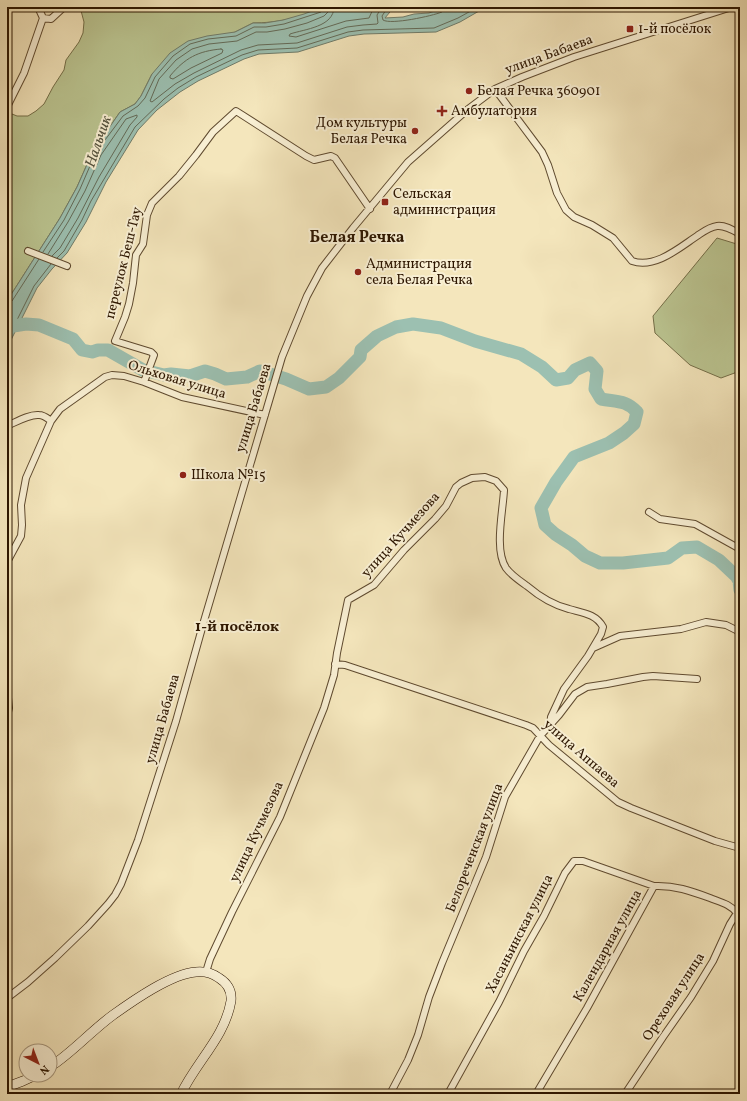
<svg xmlns="http://www.w3.org/2000/svg" width="747" height="1101" viewBox="0 0 747 1101" font-family="Vollkorn,serif">
<style>
.green{fill:#bbc591;stroke:#746e48}
.water{fill:#9cc0b1;stroke:#707c6a}
.lines{fill:none;stroke-linecap:round;stroke-linejoin:round}
.shore{stroke:#646b58;stroke-width:1}
.river{stroke:#9cc0b1;stroke-width:13}
.street-casing{stroke:#5f4a2f;stroke-width:8}
.secondary-casing{stroke:#2d1600;stroke-width:10}
.street{stroke:#f8efd3;stroke-width:6}
.secondary{stroke:#f8efd3;stroke-width:9}
.poi-dot{fill:#8f2418;stroke:#f8efd3;stroke-width:1.5}
.labels{text-anchor:middle;dominant-baseline:central;stroke-width:4;stroke-linejoin:round;paint-order:stroke}
.poi-label{font-size:14px;fill:#2d1600;stroke:#f8efd3;text-anchor:start}
.street-label{font-size:14px;fill:#2d1600;stroke:#f8efd3}
.water-label{font-size:15px;font-style:italic;fill:#54523e;stroke:#f8efd3}
.neighbourhood-label{font-size:15px;font-weight:bold;fill:#2d1600;stroke:#f8efd3}
.quarter-label{font-size:16px;font-weight:bold;fill:#2d1600;stroke:#f8efd3}
</style>
<rect width="100%" height="100%" fill="#f4e6bc"/>
<filter id="stains"><feTurbulence type="fractalNoise" baseFrequency=".005" numOctaves="4"/><feColorMatrix values="0 0 0 0 .2 0 0 0 0 .09 0 0 0 0 .02 0 0 0 .5 -.17"/></filter>
<radialGradient id="worn" r=".72"><stop offset=".6" stop-color="#630" stop-opacity="0"/><stop offset="1" stop-color="#630" stop-opacity=".3"/></radialGradient>
<path class="green" d="M 80,7 L 323,7 C 303,18 276,23 253,23 L 152,74 L 141,96 L 135,104 L 120,112 L 93,151 L 77,187 L 60,218 L 7,301 L 7,112 L 17,116 L 28,116 L 36,111 L 44,104 L 53,87 L 64,70 L 66,60 L 79,42 L 83,33 L 84,22 Z
M 717,238 L 740,245 L 740,371 L 721,378 L 690,365 L 655,333 L 653,316 Z"/>
<path class="water" d="M 323,7 L 394,7 L 385,18 L 403,17 L 414,14 L 429,13 L 445,7 L 486,7 L 460,22 L 436,32 L 364,34 L 349,36 L 298,52 L 259,54 L 244,59 L 198,81 L 180,92 L 157,110 L 138,130 L 106,182 L 86,222 L 67,253 L 52,269 L 37,288 L 7,348 L 7,301 L 60,218 L 77,187 L 93,151 L 120,112 L 135,104 L 141,96 L 152,74 L 170,53 L 188,41 L 207,36 L 235,32 L 253,23 L 265,23 L 283,20 L 304,14 Z"/>
<g class="lines">
<path class="shore" d="M 328,7 L 328,12 L 324,16 L 307,23 L 285,29 L 267,32 L 256,32 L 237,41 L 209,44 L 192,49 L 176,60 L 159,79 L 150,101 L 152,102 L 175,84 L 194,73 L 241,50 L 258,45 L 297,43 L 347,27 L 363,25 L 377,24 L 378,23 L 377,15 L 382,7
M 334,7 C 334,27 305,29 290,34 L 289,36 L 296,37 L 346,21 L 369,18 L 374,7
M 388,7 L 382,16 L 383,20 C 391,25 432,16 442,12 L 444,7
M 221,49 L 223,50 L 222,53 L 191,68 L 173,79 L 170,78 L 170,76 C 185,58 198,51 221,49 Z
M 43,252 L 64,220 L 80,189 L 96,152 L 123,116 L 138,106 L 145,98 L 155,77 L 173,56 L 190,44 L 208,39 L 236,36 L 254,27 L 266,27 L 284,24 L 321,12 L 323,7
M 48,254 L 68,222 L 85,191 L 101,155 L 126,119 L 137,115 L 137,117 L 130,125 L 99,177 L 78,218 L 60,248 L 52,256
M 57,258 L 64,251 L 82,220 L 91,201 L 135,127 L 164,99 L 178,88 L 196,77 L 242,55 L 258,50 L 297,48 L 348,32 L 363,30 L 434,28 L 458,18 L 478,7
M 7,303 L 12,301 L 39,259
M 7,340 L 34,286 L 51,264"/>
<path class="river" d="M 7,327 L 26,324 L 39,325 L 73,339 L 82,350 L 92,352 L 98,350 L 108,350 L 143,370 L 164,375 L 171,374 L 190,376 L 205,371 L 215,374 L 226,379 L 247,377 L 260,371 L 286,379 L 309,389 L 326,387 L 339,378 L 360,357 L 361,350 L 377,336 L 396,327 L 413,324 L 441,328 L 475,341 L 521,354 L 542,367 L 556,380 L 568,378 L 575,370 L 590,363 L 597,371 L 595,389 L 601,399 C 617,402 626,400 637,412 L 634,424 L 624,433 L 609,443 L 574,457 L 556,482 L 541,508 L 545,525 L 555,534 L 572,545 L 585,556 L 600,563 L 623,563 L 668,558 L 682,548 L 697,547 L 719,560 L 736,576 L 739,581 L 740,590"/>
<defs>
<path id="street" d="M 38,7 L 43,18
M 43,18 L 51,19 L 64,7
M 495,89 L 542,152 L 548,165 L 557,193 L 566,210 L 574,217 L 592,225 L 613,238 L 632,261 C 655,269 679,248 697,236 C 703,232 709,227 717,226 C 725,225 733,230 740,234
M 7,107 L 24,73 L 43,18
M 28,251 L 67,266
M 144,382 L 154,355 L 151,352 L 115,341 L 125,317 L 129,304 L 133,283 L 136,255 L 143,244 L 147,215 L 152,203 L 179,176 L 196,155 L 213,132 L 236,111 L 306,156 L 314,160 L 331,156 L 335,158 L 370,209
M 7,426 C 16,422 29,414 39,415 C 44,415 47,418 51,421
M 649,512 L 660,519 L 695,524 L 740,549
M 7,562 L 21,536 L 22,525 L 21,505 L 26,478 L 51,421 L 60,409 L 105,377 L 112,375 L 124,376 L 144,382 L 182,397 L 265,415
M 593,648 L 620,636 L 681,629 L 706,622 L 726,625 L 740,632
M 335,664 L 345,665 L 526,725 L 533,728 L 549,745 L 618,802 L 631,808 L 715,841 L 740,848
M 7,688 L 9,708 L 7,716
M 206,972 L 210,959 L 232,912 L 280,817 L 324,708 L 334,675 L 337,653 L 348,600 L 374,585 L 404,550 L 435,519 L 446,506 L 456,487 L 461,483 L 472,478 L 485,477 L 496,481 L 504,490 C 503,511 494,550 506,568 C 511,575 520,581 527,586 C 540,597 553,605 569,609 C 583,613 596,614 603,627 L 601,634 L 588,656 L 564,689 L 551,717 L 550,725
M 7,998 L 28,982 L 55,958 L 88,926 L 108,904 L 115,895 L 121,884 L 138,840 L 176,721 L 204,621 L 282,357 L 307,296 L 322,268 L 353,228 L 408,162 L 467,110 L 495,89 L 522,77 L 574,57 L 732,7
M 390,1094 L 408,1060 L 418,1035 L 429,997 L 442,963 L 486,857 L 505,797 L 540,736 L 559,715 L 575,694 L 587,687 L 607,684 L 643,677 L 653,676 L 697,679
M 448,1094 L 499,1002 L 524,951 L 544,916 L 565,873 L 574,861 L 583,861 L 654,886
M 536,1094 L 587,1008 L 654,886 C 674,885 691,891 710,898 C 720,902 730,904 737,913
M 625,1094 L 663,1037 L 691,997 L 713,961 L 730,924 L 737,913 L 740,914"/>
<path id="secondary" d="M 50,1067 C 73,1052 91,1031 113,1015 C 134,1000 171,974 196,972 C 205,971 212,973 219,978 C 227,983 232,991 231,1001 C 225,1037 196,1062 181,1094
M 7,1087 L 23,1081 L 36,1075"/>
</defs>
<use href="#street" class="street-casing"/>
<use href="#secondary" class="secondary-casing"/>
<use href="#street" class="street"/>
<use href="#secondary" class="secondary"/>
</g>
<g class="poi-dot">
<rect x="626" y="25" width="8" height="8" rx="2"/>
<circle cx="469" cy="91" r="4"/>
<path d="M440 105h4v4h4v4h-4v4h-4v-4h-4v-4h4z"/>
<circle cx="415" cy="131" r="4"/>
<rect x="381" y="198" width="8" height="8" rx="2"/>
<circle cx="358" cy="272" r="4"/>
<circle cx="183" cy="475" r="4"/>
</g>
<g class="labels">
<g class="poi-label">
<text x="638" y="29">1-й посёлок</text>
<text x="477" y="91">Белая Речка 360901</text>
<text x="451" y="111">Амбулатория</text>
<text x="407" y="123" text-anchor="end">Дом культуры<tspan x="407" dy="16">Белая Речка</tspan></text>
<text x="393" y="194">Сельская<tspan x="393" dy="16">администрация</tspan></text>
<text x="366" y="264">Администрация<tspan x="366" dy="16">села Белая Речка</tspan></text>
<text x="191" y="475">Школа №15</text>
</g>
<g class="street-label">
<text transform="translate(549 55) rotate(-20)">улица Бабаева</text>
<text transform="translate(124 263) rotate(-76)">переулок Беш-Тау</text>
<text transform="translate(177 380) rotate(17)">Ольховая улица</text>
<text transform="translate(254 408) rotate(-73)">улица Бабаева</text>
<text transform="translate(401 535) rotate(-48)">улица Кучмезова</text>
<text transform="translate(163 719) rotate(-74)">улица Бабаева</text>
<text transform="translate(581 754) rotate(41)">улица Аппаева</text>
<text transform="translate(257 832) rotate(-65)">улица Кучмезова</text>
<text transform="translate(475 848) rotate(-69)">Белореченская улица</text>
<text transform="translate(520 934) rotate(-63)">Хасаньинская улица</text>
<text transform="translate(608 946) rotate(-61)">Календарная улица</text>
<text transform="translate(674 997) rotate(-57)">Ореховая улица</text>
</g>
<g class="water-label">
<text transform="translate(99 142) rotate(-71)">Нальчик</text>
</g>
<g class="neighbourhood-label">
<text x="237" y="627">1-й посёлок</text>
</g>
<g class="quarter-label">
<text x="357" y="238">Белая Речка</text>
</g>
</g>
<rect width="747" height="1101" fill="none" stroke="#f4e6bc" stroke-width="24"/>
<rect x="8" y="8" width="731" height="1085" fill="none" stroke="#2d1600" stroke-width="2"/>
<rect x="12" y="12" width="723" height="1077" fill="none" stroke="#2d1600"/>
<g transform="translate(38 1063) rotate(138)"><circle r="19" fill="#f8efd3" stroke="#a7987f"/>
<path d="M0-3L7 15L0 10L-7 15Z" fill="#8f2418"/>
<text y="-6" font-size="11" font-weight="bold" text-anchor="middle" fill="#2d1600">N</text>
</g>
<rect width="100%" height="100%" filter="url(#stains)"/>
<rect width="100%" height="100%" fill="url(#worn)"/>
</svg>
